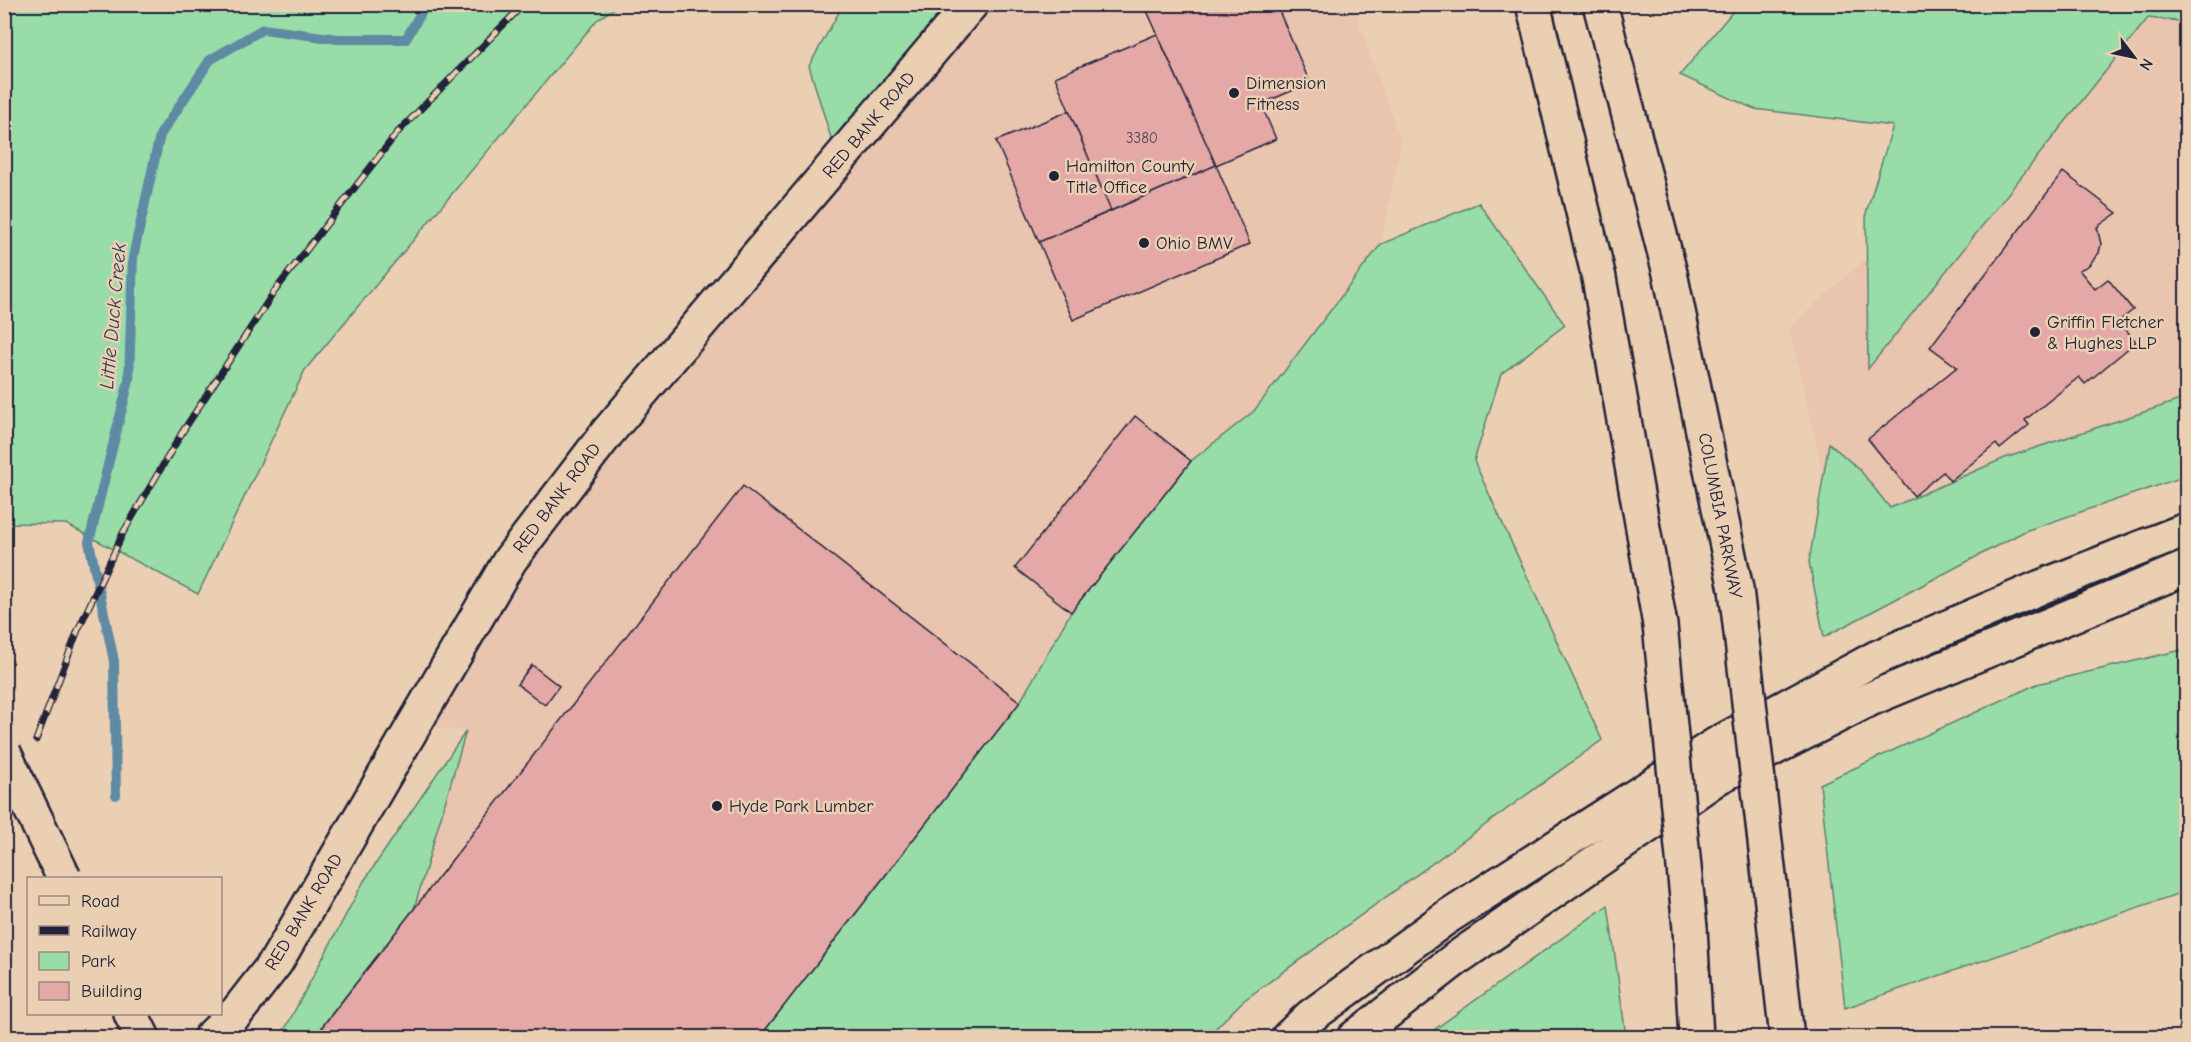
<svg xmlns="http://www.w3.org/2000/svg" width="2191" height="1042" viewBox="0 0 2191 1042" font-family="'Comic Neue',sans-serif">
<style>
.built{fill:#e9c4af}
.green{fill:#98dca8;stroke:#5d7f72;stroke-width:1.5}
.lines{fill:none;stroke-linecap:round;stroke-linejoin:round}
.stream{stroke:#5f8aa4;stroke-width:10}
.building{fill:#e4a9a7;stroke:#22223b;stroke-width:1.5}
.tertiary-casing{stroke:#22223b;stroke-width:38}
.motorway-casing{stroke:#22223b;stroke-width:38}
.tertiary{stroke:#ebcfb2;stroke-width:33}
.motorway{stroke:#ebcfb2;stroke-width:33}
.rail-casing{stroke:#22223b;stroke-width:7}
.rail{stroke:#ebcfb2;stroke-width:4.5;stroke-dasharray:14;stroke-linecap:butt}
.tertiary-bridge-casing{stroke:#22223b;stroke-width:38;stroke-linecap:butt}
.motorway-bridge-casing{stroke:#22223b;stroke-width:38;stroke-linecap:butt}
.tertiary-bridge{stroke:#ebcfb2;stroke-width:33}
.motorway-bridge{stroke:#ebcfb2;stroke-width:33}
.poi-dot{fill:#22223b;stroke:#ebcfb2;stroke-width:2}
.labels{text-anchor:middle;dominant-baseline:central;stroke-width:5;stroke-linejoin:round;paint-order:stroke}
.number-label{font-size:15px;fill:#524456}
.poi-label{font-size:18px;fill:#22223b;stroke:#ebcfb2;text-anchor:start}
.street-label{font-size:18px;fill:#22223b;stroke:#ebcfb2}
.water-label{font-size:20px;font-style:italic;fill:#313c55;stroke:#ebcfb2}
</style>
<rect width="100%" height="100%" fill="#ebcfb2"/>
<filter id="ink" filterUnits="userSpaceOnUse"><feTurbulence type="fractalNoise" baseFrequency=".0167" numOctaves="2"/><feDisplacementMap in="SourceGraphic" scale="12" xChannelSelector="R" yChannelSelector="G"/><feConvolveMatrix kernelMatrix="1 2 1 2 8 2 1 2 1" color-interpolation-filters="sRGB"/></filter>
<g filter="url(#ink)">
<path class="built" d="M 971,5 L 1353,5 L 1401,142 L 1381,244 L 1254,411 L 1191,461 L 1071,612 L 1020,702 L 759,1037 L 336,1038 L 322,1027 L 414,909 L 466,731 L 414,725 L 510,560 Z
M 2147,5 L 2186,5 L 2186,446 L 1840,546 L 1789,328 Z"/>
<path class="green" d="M 5,4 L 619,5 L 597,20 L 305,370 L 198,594 L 66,524 L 5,523 Z
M 843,5 L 971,5 L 838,161 L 809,66 Z
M 1738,5 L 2186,4 L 2186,22 L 2148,18 L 1868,369 L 1866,213 L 1893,126 L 1754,109 L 1680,75 Z
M 1479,203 L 1565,325 L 1501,374 L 1474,461 L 1602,740 L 1243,1001 L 1207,1037 L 759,1038 L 1020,702 L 1071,612 L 1191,461 L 1254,411 L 1381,244 Z
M 2186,398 L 2186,476 L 2025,531 L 1824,637 L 1809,562 L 1829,443 L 1860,470 L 1890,508 L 2005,458 Z
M 2186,649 L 2186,891 L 1845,1008 L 1820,784 L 2037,684 Z
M 466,731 L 414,909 L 322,1026 L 336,1037 L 280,1038 L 364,881 Z
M 1608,905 L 1626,1037 L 1424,1037 Z"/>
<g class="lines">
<path class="stream" d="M 116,795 L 114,661 L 89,542 L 129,380 L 133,257 L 160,135 L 210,60 L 263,29 L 338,39 L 406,39 L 426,4"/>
</g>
<path class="building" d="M 1144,4 L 1276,4 L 1310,83 L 1261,104 L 1276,139 L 1216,165 Z
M 1157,34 L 1216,165 L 1111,211 L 1055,77 Z
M 1069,111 L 1111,211 L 1039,242 L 996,141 Z
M 1216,165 L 1250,244 L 1073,320 L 1039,242 Z
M 2063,172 L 2117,213 L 2097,227 L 2101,244 L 2099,253 L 2088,266 L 2079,270 L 2095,289 L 2108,279 L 2133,310 L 2119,321 L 2136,342 L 2085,384 L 2079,377 L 2025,420 L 2029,425 L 2000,449 L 1996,444 L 1950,481 L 1943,472 L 1914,496 L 1868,439 L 1957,367 L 1930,347 Z
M 1135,416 L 1191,461 L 1071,612 L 1015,568 Z
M 743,486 L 1020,702 L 759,1038 L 336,1038 L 322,1027 Z
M 532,665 L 559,686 L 545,705 L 517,684 Z"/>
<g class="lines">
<defs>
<path id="tertiary" d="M 131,1014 L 143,1038
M 210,1038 L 237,1012 L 276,962 L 510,560 L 607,433 L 971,4"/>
<path id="motorway" d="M 1533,4 L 1599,278 L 1660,625
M 1600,4 L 1670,273 L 1736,589
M 1770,885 L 1787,1038
M 1690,928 L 1696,1038
M 1288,1038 L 1311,1016 L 1447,917 L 1717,744 L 1876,658 L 2041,587 L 2186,530
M 1354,1038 L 1457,958 L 1718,777 L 1870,699 L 2186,568"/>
</defs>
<use href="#tertiary" class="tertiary-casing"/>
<use href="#motorway" class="motorway-casing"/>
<use href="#tertiary" class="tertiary"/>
<use href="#motorway" class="motorway"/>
<defs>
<path id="rail" d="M 36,740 L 78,630 L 123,533 L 183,431 L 274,292 L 397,133 L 524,4
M 4,832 L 9,818"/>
</defs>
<use href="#rail" class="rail-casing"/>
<use href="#rail" class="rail"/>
<defs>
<path id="tertiary-bridge" d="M 4,753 L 64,878"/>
<path id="motorway-bridge" d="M 1736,589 L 1770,885
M 1660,625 L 1690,928"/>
</defs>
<use href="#tertiary-bridge" class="tertiary-bridge-casing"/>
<use href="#motorway-bridge" class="motorway-bridge-casing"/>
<use href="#tertiary-bridge" class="tertiary-bridge"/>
<use href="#motorway-bridge" class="motorway-bridge"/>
</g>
</g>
<g class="poi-dot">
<circle cx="1234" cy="93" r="6"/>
<circle cx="1054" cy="176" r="6"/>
<circle cx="1144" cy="243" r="6"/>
<circle cx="2035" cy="332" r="6"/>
<circle cx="717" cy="806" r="6"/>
</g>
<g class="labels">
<g class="number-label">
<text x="1142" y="138">3380</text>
</g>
<g class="poi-label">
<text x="1246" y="83">Dimension<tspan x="1246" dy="21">Fitness</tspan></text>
<text x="1066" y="166">Hamilton County<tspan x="1066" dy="21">Title Office</tspan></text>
<text x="1156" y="243">Ohio BMV</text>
<text x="2047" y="322">Griffin Fletcher<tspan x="2047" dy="21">&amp; Hughes LLP</tspan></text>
<text x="729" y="806">Hyde Park Lumber</text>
</g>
<g class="street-label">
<text transform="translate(869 125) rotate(-50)">RED BANK ROAD</text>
<text transform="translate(557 498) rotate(-53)">RED BANK ROAD</text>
<text transform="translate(1720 516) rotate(79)">COLUMBIA PARKWAY</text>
<text transform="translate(304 912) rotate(-59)">RED BANK ROAD</text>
</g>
<g class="water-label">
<text transform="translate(113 316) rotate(-85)">Little Duck Creek</text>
</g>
</g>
<rect width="2191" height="1042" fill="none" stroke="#ebcfb2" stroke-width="24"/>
<rect x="12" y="12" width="2167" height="1018" fill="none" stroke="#22223b" stroke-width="2" filter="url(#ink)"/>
<rect x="27" y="877" width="195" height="138" fill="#ebcfb2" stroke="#9b8a82" stroke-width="1.5"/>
<rect x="39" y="896" width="30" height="9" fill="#ebcfb2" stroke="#9b8a82" stroke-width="1.5"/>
<text x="81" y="907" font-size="18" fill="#22223b">Road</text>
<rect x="39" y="926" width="30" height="9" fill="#22223b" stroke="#9b8a82" stroke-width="1.5"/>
<text x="81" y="937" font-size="18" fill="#22223b">Railway</text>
<rect x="39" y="952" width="30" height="18" fill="#98dca8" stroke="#9b8a82" stroke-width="1.5"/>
<text x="81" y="967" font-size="18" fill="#22223b">Park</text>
<rect x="39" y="982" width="30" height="18" fill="#e4a9a7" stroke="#9b8a82" stroke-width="1.5"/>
<text x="81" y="997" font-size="18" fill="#22223b">Building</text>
<g transform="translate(2134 57) rotate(122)" stroke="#ebcfb2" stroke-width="4.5" paint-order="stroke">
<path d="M0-4.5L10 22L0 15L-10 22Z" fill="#22223b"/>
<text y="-9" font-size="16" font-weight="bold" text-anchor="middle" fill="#22223b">N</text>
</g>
</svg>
